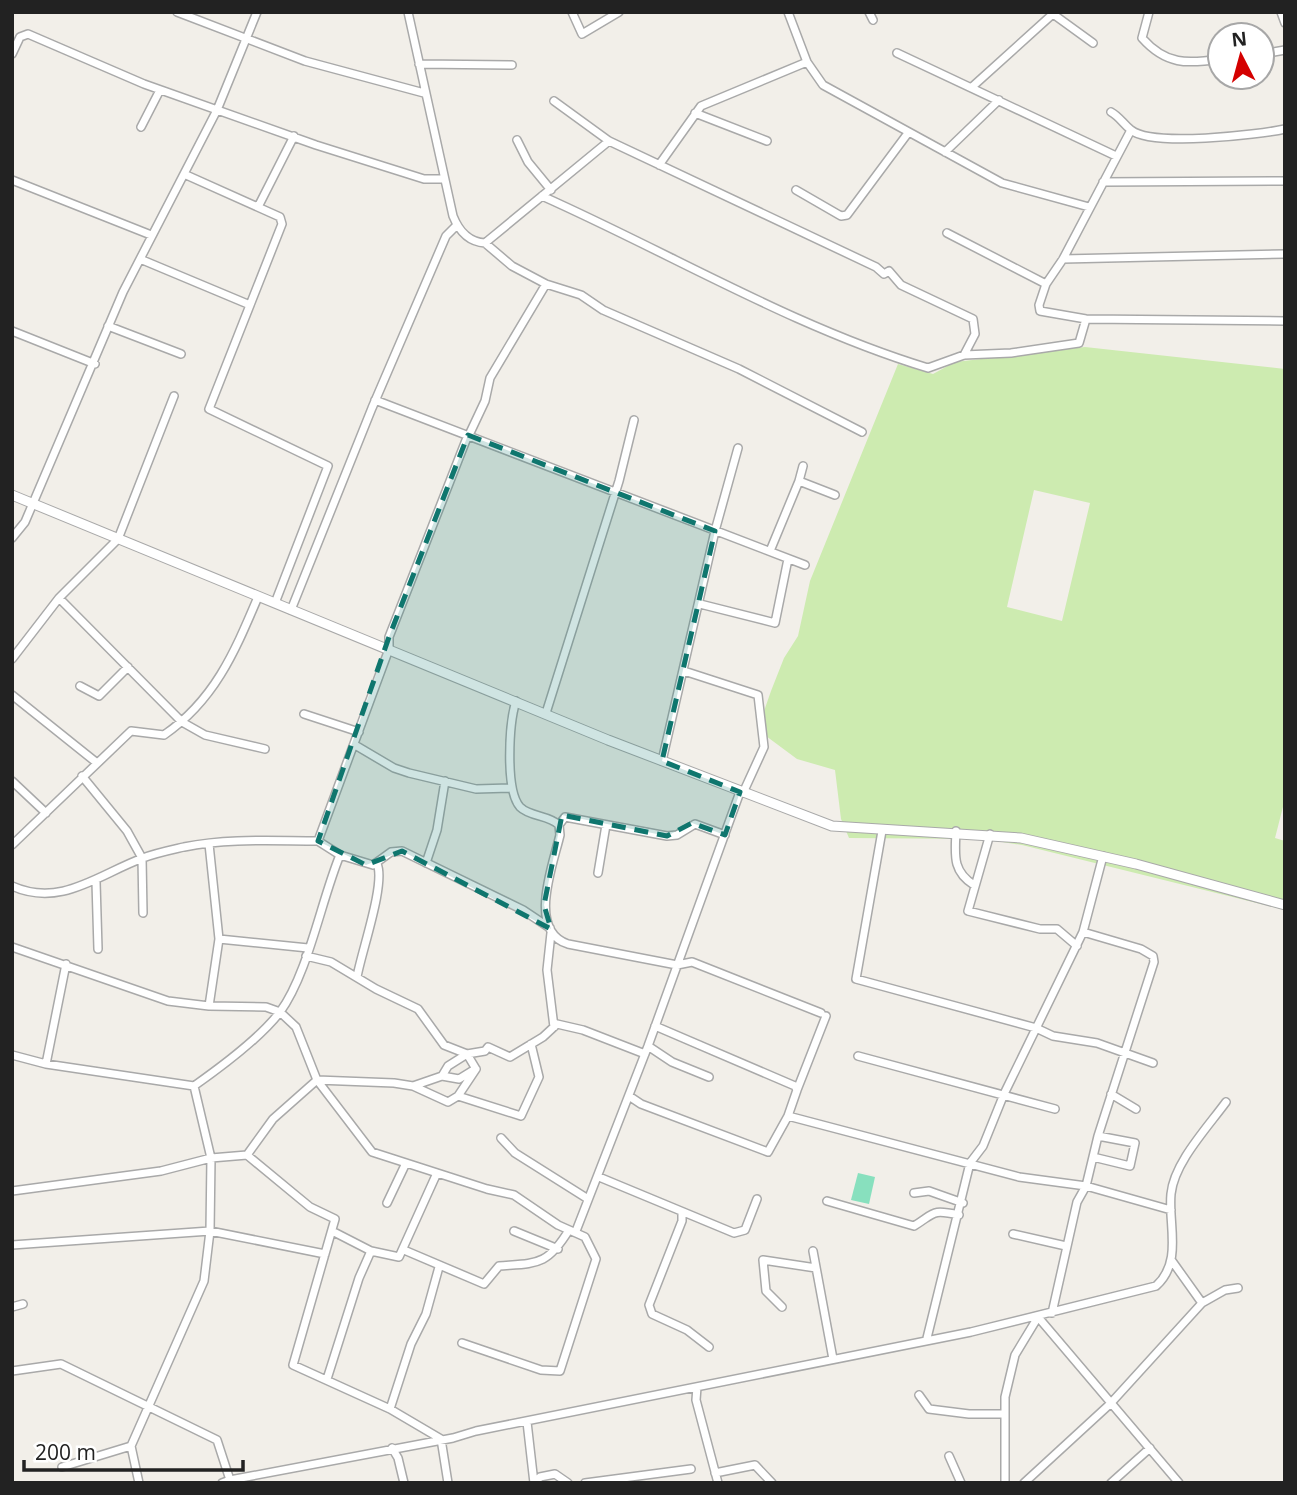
<svg xmlns="http://www.w3.org/2000/svg" width="1297" height="1495" viewBox="0 0 1297 1495" font-family="'Open Sans',sans-serif">
<style>
.grass{fill:#cdebb0;fill-rule:evenodd}
.pitch{fill:#88e0be}
.lines{fill:none;stroke-linecap:round;stroke-linejoin:round}
.minor-casing{stroke:#a9a9a9;stroke-width:10}
.tertiary-casing{stroke:#a9a9a9;stroke-width:11}
.minor{stroke:#fff;stroke-width:7}
.tertiary{stroke:#fff;stroke-width:9}
.marked{fill:#0f766e;fill-opacity:0.2;stroke:#0f766e;stroke-width:5;stroke-dasharray:14 9;stroke-linejoin:round}
</style>
<rect width="100%" height="100%" fill="#f2efe9"/>
<path class="grass" d="M 1085,347 L 1285,369 L 1285,799 L 1275,838 L 1285,841 L 1285,910 L 1022,845 L 983,839 L 849,838 L 841,819 L 835,770 L 797,759 L 766,736 L 763,714 L 771,691 L 784,658 L 798,636 L 810,581 L 898,364 L 933,374 L 955,362 ZM 1034,490 L 1090,503 L 1062,621 L 1007,607 Z"/>
<path class="pitch" d="M 858,1173 L 875,1177 L 869,1204 L 851,1200 Z"/>
<g class="lines">
<defs>
<path id="minor" d="M 177,12 L 305,61 L 424,93
M 408,12 L 453,216 C 459,231 468,242 485,243 L 609,141
M 572,12 L 582,34 L 619,12
M 788,12 L 807,62 L 823,85 L 1002,183 L 1089,207
M 869,12 L 873,20
M 1149,12 L 1142,38 C 1166,65 1187,64 1220,59
M 1281,12 L 1285,23
M 1053,14 L 1093,43
M 897,53 L 1116,156
M 12,54 L 20,37 L 28,34 L 144,84 L 316,145 L 424,179 L 444,179
M 1262,54 L 1285,50
M 419,64 L 512,65
M 972,87 L 1055,12
M 554,101 L 609,141 L 876,267 L 884,274 L 889,271 L 901,285 L 973,319 L 975,334 L 964,355
M 1111,112 C 1120,117 1123,124 1131,130 C 1152,147 1257,135 1285,129
M 695,113 L 767,141
M 141,127 L 160,90
M 1131,130 L 1063,259 L 1046,284 L 1039,305 L 1040,311 L 1086,319 L 1285,321
M 517,140 L 528,162 L 551,190
M 945,152 L 999,100
M 659,165 L 701,106 L 807,62
M 184,174 L 280,217 L 282,224 L 209,409 L 328,466 L 275,603
M 12,180 L 151,235
M 1103,182 L 1285,181
M 796,190 L 841,216 L 847,215 L 908,133
M 542,196 C 670,253 793,327 928,368 L 964,355 L 1011,353 L 1079,343 L 1086,319
M 258,207 L 294,136
M 947,233 L 1046,284
M 485,243 L 512,266 L 546,284 L 581,295 L 603,310 L 739,369 L 862,432
M 140,259 L 250,305
M 1063,259 L 1285,254
M 108,326 L 181,354
M 12,331 L 95,364
M 375,400 L 805,565
M 469,435 L 485,401 L 490,378 L 546,284
M 799,481 L 803,466
M 12,538 L 25,522 L 123,292 L 217,110 L 257,12
M 770,551 L 799,481 L 835,495
M 59,598 L 182,722 L 205,735 L 265,749
M 700,604 L 775,623 L 788,559
M 291,610 L 372,408 L 446,236 L 457,225
M 12,659 L 59,598 L 118,539 L 174,396
M 684,671 L 758,695 L 764,747 L 743,793
M 80,686 L 99,696 L 128,667
M 12,695 L 97,763
M 516,701 C 509,723 505,790 520,807 C 530,817 549,815 559,825
M 546,713 L 619,481 L 634,420
M 304,714 L 359,732
M 355,745 L 394,768 L 409,773 L 476,789 L 511,788
M 662,761 L 715,531 L 738,448
M 82,776 L 127,831 L 142,858 L 143,913
M 12,781 L 46,813
M 882,831 L 856,979 L 1036,1028 L 1053,1036 L 1097,1043 L 1153,1063
M 956,831 C 955,855 952,871 974,885
M 990,834 L 968,911 L 1040,929 L 1057,929 L 1077,946
M 725,835 L 695,824 L 677,835 L 667,836 L 565,817 L 559,825 L 560,835 C 553,865 527,931 568,944 L 677,965 L 692,962 L 821,1013
M 12,845 L 131,731 L 164,735 C 215,700 235,651 258,597
M 340,855 L 373,865 L 391,852 L 402,851 L 523,910 L 550,928
M 426,863 L 437,830 L 445,781
M 598,873 L 606,825
M 96,882 L 98,949
M 12,886 C 61,908 99,874 143,858 C 156,853 171,850 184,847 C 229,838 273,841 318,841
M 551,933 L 547,970 L 554,1027
M 219,939 L 308,948
M 12,947 L 168,1001 L 209,1006 L 266,1007 L 280,1012 L 296,1027 L 317,1080 L 372,1152 L 487,1189 L 514,1195 L 558,1225 L 585,1237 L 596,1259 L 560,1371 L 541,1370 L 462,1343
M 306,956 L 331,962 L 376,989 L 418,1009 L 444,1045 L 467,1054 L 476,1069
M 357,977 C 361,953 386,883 377,864
M 209,1006 L 219,939 L 209,844
M 648,1046 L 672,1062 L 709,1077
M 12,1055 L 46,1064 L 194,1086
M 858,1056 L 1055,1109
M 46,1064 L 66,964
M 442,1076 L 459,1079 L 472,1071
M 413,1086 L 442,1076 L 448,1066 L 467,1054 L 485,1051 L 488,1047 L 510,1057 L 543,1037 L 557,1024 L 583,1030 L 645,1054
M 797,1090 L 826,1016
M 1111,1094 L 1136,1109
M 458,1096 L 521,1116 L 539,1077 L 531,1044
M 629,1096 L 641,1104 L 768,1152 L 788,1116 L 797,1090 L 795,1086 L 655,1026
M 788,1116 L 1019,1177 L 1086,1186 L 1171,1210
M 501,1138 L 515,1153 L 588,1199
M 247,1155 L 273,1119 L 317,1080 L 394,1083 L 413,1086 L 448,1102 L 458,1096 L 476,1069
M 1093,1157 L 1130,1166 L 1135,1143 L 1098,1136
M 599,1177 L 734,1233 L 745,1230 L 757,1199
M 12,1191 L 161,1171 L 211,1158 L 247,1155 L 310,1207 L 335,1219 L 293,1365 L 390,1409 L 441,1439 L 448,1483
M 914,1193 L 929,1191 L 963,1203
M 827,1201 L 914,1226 C 935,1213 931,1209 959,1215
M 387,1203 L 406,1163
M 682,1212 L 682,1221 L 649,1305 L 652,1314 L 687,1330 L 709,1347
M 332,1231 L 371,1251 L 399,1257 L 437,1173
M 514,1231 L 558,1249
M 576,1231 L 648,1046 L 740,792
M 1013,1234 L 1066,1246
M 12,1245 L 210,1231 L 325,1254
M 404,1250 L 484,1284 L 499,1266 C 537,1263 547,1266 569,1230
M 813,1251 L 833,1359
M 1172,1261 L 1202,1303
M 12,1307 L 23,1304
M 782,1307 L 766,1291 L 763,1260 L 816,1268
M 1052,1313 L 1077,1202 L 1086,1186 L 1098,1136 L 1154,962 L 1153,956 L 1141,949 L 1083,932
M 927,1338 L 970,1163 L 983,1146 L 1004,1094 L 1083,932 L 1103,856
M 12,1371 L 61,1364 L 217,1440 L 230,1480 L 222,1483
M 327,1379 L 359,1278 L 371,1251
M 697,1387 L 696,1400 L 718,1483
M 919,1395 L 929,1409 L 969,1414 L 1004,1414
M 390,1409 L 411,1344 L 426,1314 L 439,1267
M 527,1422 L 534,1483
M 392,1448 L 398,1458 L 404,1483
M 949,1456 L 961,1483
M 62,1467 L 131,1446
M 715,1473 L 755,1465 L 772,1483
M 230,1480 L 453,1438 L 476,1431 L 971,1332 L 1156,1286 C 1183,1262 1168,1224 1171,1194 C 1174,1163 1207,1128 1226,1102
M 139,1483 L 131,1446 L 204,1281 L 210,1231 L 211,1158 L 194,1086 C 221,1067 260,1038 280,1012 C 308,974 321,901 340,855 L 318,841 L 389,649 L 389,637 L 468,435
M 536,1483 L 540,1477 L 555,1474 L 568,1483
M 585,1483 L 691,1469
M 1005,1483 L 1005,1397 L 1015,1355 L 1038,1317 L 1179,1483
M 1024,1483 L 1110,1404 L 1202,1303 L 1225,1290 L 1238,1288
M 1111,1483 L 1150,1448"/>
<path id="tertiary" d="M 12,495 L 608,740 L 832,826 L 1021,838 L 1136,864 L 1285,905"/>
</defs>
<use href="#minor" class="minor-casing"/>
<use href="#tertiary" class="tertiary-casing"/>
<use href="#minor" class="minor"/>
<use href="#tertiary" class="tertiary"/>
</g>
<path class="marked" d="M 468,435 L 715,531 L 662,761 L 740,792 L 725,835 L 692,823 L 667,836 L 562,815 L 544,905 L 551,929 L 402,851 L 366,865 L 318,841 L 389,637 Z"/>
<rect width="1297" height="1495" fill="none" stroke="#222222" stroke-width="28"/>
<g transform="translate(1241 56) rotate(354)"><circle r="33" fill="#ffffff" stroke="#a7a7a7" stroke-width="2"/>
<path d="M0-5L12 26L0 18L-12 26Z" fill="#d40000"/>
<text y="-10" font-size="19" font-weight="bold" text-anchor="middle" fill="#222222">N</text>
</g>
<path d="M24 1460v10h219v-10" fill="none" stroke="#222222" stroke-width="3.5"/>
<text x="35" y="1460" font-size="21" fill="#222222" stroke="#ffffff" stroke-width="5" paint-order="stroke">200 m</text>
</svg>
